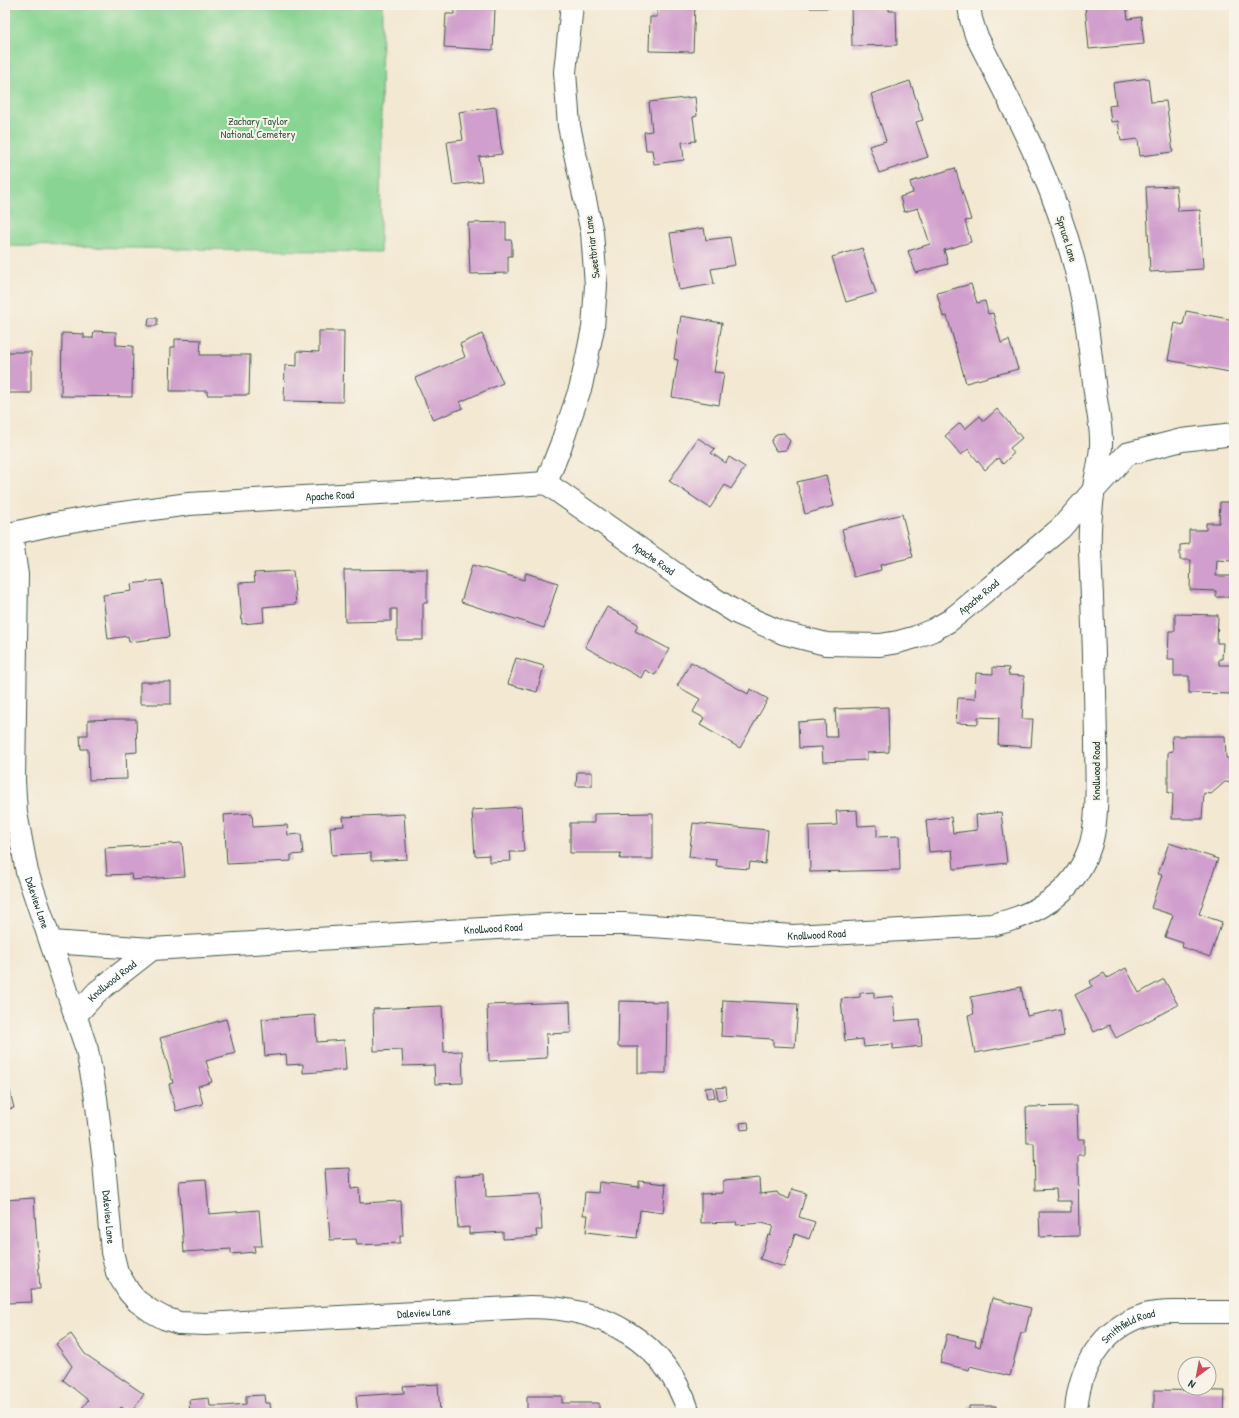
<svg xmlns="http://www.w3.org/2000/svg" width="1239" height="1418" viewBox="0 0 1239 1418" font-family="'Patrick Hand',sans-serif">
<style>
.green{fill:#88d492;stroke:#548863}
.building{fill:#d19fcd}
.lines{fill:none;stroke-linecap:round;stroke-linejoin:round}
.street-casing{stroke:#3f574c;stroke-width:24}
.street{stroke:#fff;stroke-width:22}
.labels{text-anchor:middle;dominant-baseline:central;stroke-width:4;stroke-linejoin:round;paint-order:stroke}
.park-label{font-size:11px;fill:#345b47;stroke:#f7f3e8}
.street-label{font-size:11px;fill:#1f3d34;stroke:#f7f3e8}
</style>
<rect width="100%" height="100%" fill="#f7f3e8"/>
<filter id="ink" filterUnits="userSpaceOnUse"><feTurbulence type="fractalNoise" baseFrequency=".025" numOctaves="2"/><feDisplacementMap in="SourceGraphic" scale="8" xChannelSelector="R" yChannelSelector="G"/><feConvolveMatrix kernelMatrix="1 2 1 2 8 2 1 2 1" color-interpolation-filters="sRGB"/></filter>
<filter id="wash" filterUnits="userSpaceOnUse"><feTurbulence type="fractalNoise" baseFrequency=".012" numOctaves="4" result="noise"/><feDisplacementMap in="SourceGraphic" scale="16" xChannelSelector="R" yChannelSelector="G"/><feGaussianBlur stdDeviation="0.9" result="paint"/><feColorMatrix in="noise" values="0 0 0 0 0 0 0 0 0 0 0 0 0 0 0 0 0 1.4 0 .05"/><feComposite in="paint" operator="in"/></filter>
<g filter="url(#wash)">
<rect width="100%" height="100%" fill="#f3e8d2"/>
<path class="green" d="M 5,5 L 382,5 L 380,252 L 5,246 Z"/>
<g id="blocks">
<path class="building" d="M 455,5 L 490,5 L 489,9 L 495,9 L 493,50 L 444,47 L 446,14 L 454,14 Z
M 657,5 L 695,5 L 693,52 L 649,51 L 650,17 L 657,17 Z
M 810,5 L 830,5 L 830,8 L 810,8 Z
M 851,5 L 889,5 L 889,11 L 896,11 L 897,45 L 852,46 Z
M 1085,5 L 1126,5 L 1128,19 L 1141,17 L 1144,44 L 1089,49 Z
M 1148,78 L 1151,102 L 1166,101 L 1173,152 L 1140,156 L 1138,139 L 1121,141 L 1118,121 L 1111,122 L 1109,106 L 1116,105 L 1113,83 Z
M 910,81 L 923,120 L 916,122 L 928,157 L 879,173 L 869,146 L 886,141 L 871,94 Z
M 695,97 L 697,116 L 693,117 L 696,141 L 682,142 L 684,160 L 654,164 L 652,150 L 646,150 L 644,132 L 652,131 L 649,102 Z
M 496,107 L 502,154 L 479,157 L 482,181 L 453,185 L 447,142 L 463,140 L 459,112 Z
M 955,168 L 971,220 L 965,221 L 971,242 L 944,250 L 948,264 L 916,273 L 908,251 L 930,244 L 918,208 L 904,212 L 900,197 L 913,193 L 910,182 Z
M 1176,186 L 1178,211 L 1200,210 L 1203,269 L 1150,272 L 1146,187 Z
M 506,222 L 506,240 L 511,240 L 512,243 L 512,256 L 508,256 L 508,273 L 470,274 L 468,223 Z
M 704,228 L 706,240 L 730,237 L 735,265 L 711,269 L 714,284 L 679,290 L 670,233 Z
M 862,248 L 876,293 L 846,302 L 832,257 Z
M 971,284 L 977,303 L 985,301 L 988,314 L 993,313 L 1001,343 L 1009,340 L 1018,369 L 966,383 L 947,316 L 943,317 L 937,293 Z
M 1186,311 L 1234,320 L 1234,373 L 1168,360 L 1175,323 L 1183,325 Z
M 681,316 L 722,323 L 714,372 L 724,373 L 719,405 L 672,397 L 678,360 L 674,359 Z
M 149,318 L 157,318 L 157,326 L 148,326 Z
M 94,331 L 116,332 L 116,345 L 133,346 L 132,397 L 61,396 L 62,333 L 84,334 L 84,338 L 93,338 Z
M 319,331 L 344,331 L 343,402 L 284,401 L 285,365 L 297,366 L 297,351 L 319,352 Z
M 482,334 L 503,383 L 460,402 L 463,408 L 433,420 L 415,378 L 465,357 L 460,344 Z
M 175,339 L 201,340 L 200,355 L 250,355 L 249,395 L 207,395 L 207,391 L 170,391 L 171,347 L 175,347 Z
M 5,352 L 31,352 L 31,393 L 5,393 Z
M 997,409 L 1022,438 L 1010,448 L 1014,453 L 1003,464 L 998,458 L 985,470 L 968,449 L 961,455 L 945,436 L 960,423 L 965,429 L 980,416 L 984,421 Z
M 784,433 L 790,441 L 786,450 L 776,451 L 771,442 L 776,434 Z
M 698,438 L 715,449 L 711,453 L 726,463 L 729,457 L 745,467 L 731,489 L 725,485 L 710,508 L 669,481 Z
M 826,475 L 834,506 L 805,514 L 797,482 Z
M 1220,502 L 1234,502 L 1234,530 L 1232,530 L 1231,545 L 1234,549 L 1234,555 L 1231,558 L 1231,561 L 1217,560 L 1216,576 L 1231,576 L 1230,597 L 1216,597 L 1216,591 L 1190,590 L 1191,560 L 1180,560 L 1180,545 L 1189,544 L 1189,530 L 1206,530 L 1206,523 L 1219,523 Z
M 902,514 L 913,557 L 880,565 L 881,570 L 854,577 L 842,529 Z
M 472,565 L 524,580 L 526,573 L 558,583 L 544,628 L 461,602 Z
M 427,569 L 427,603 L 423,603 L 423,640 L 397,640 L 397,609 L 391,609 L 391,621 L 345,622 L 344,570 Z
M 293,571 L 296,604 L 263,607 L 264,622 L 242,624 L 239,583 L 255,582 L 254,573 Z
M 162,580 L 169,637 L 129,642 L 128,636 L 108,639 L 103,595 L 132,591 L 131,584 Z
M 607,607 L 638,624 L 635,631 L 669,649 L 655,675 L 645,670 L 641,678 L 585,647 Z
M 1175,614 L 1218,615 L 1217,643 L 1223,643 L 1222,659 L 1219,659 L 1219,665 L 1234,665 L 1234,694 L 1189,693 L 1189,676 L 1174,676 L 1174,659 L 1168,659 L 1169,631 L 1175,631 Z
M 516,658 L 544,666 L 537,692 L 508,684 Z
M 691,662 L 748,694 L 750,689 L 768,699 L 740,748 L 700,725 L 704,718 L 693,712 L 700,699 L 677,686 Z
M 993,667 L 1009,668 L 1008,675 L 1024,676 L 1022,719 L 1033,719 L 1031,747 L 998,745 L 999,718 L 978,717 L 978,724 L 956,723 L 958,698 L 975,699 L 976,673 L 993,674 Z
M 140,682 L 171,682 L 171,704 L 140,704 Z
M 888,707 L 889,752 L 867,753 L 867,760 L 823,762 L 822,747 L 799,748 L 798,722 L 825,720 L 826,737 L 837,737 L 835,709 Z
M 113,719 L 136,719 L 137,752 L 126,753 L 127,779 L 89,780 L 88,749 L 81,749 L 80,735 L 88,735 L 88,720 Z
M 1172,736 L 1225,736 L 1226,758 L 1234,759 L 1234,783 L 1225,782 L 1211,794 L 1204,793 L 1202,819 L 1172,819 L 1173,793 L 1168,793 L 1168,752 L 1173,751 Z
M 577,772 L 592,772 L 592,786 L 576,786 Z
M 521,807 L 524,852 L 510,852 L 511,861 L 489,862 L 489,855 L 475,856 L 472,810 Z
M 857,810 L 858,826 L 877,825 L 877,837 L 899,836 L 900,870 L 810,872 L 809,826 L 837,825 L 836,811 Z
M 1001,812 L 1007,863 L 954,869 L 952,850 L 929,852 L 926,820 L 951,817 L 953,833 L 977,830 L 976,815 Z
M 252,813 L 253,827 L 287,825 L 288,835 L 301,834 L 303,854 L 291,855 L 291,861 L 227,864 L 224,815 Z
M 653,813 L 653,859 L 620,859 L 621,853 L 570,853 L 570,823 L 594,823 L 594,814 Z
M 404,814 L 407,859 L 371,861 L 371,853 L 332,855 L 330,827 L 344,826 L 343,817 Z
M 693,823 L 768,830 L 765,864 L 750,862 L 749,869 L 723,867 L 716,866 L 717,860 L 689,857 Z
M 182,843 L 185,876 L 132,880 L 131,874 L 107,875 L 105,848 Z
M 1169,843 L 1218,859 L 1199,914 L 1222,922 L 1210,957 L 1182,947 L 1183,943 L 1165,937 L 1173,915 L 1151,908 L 1162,875 L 1158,874 Z
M 1126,968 L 1139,993 L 1164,979 L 1178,1005 L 1116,1038 L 1109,1025 L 1094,1032 L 1075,995 L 1092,986 L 1090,981 L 1104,973 L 1107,978 Z
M 1021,987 L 1027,1016 L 1060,1009 L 1064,1036 L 975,1053 L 968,1015 L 974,1014 L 971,997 Z
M 874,992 L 874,998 L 893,996 L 895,1021 L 920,1019 L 922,1046 L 893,1049 L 893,1044 L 864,1047 L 863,1039 L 845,1041 L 841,999 L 860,997 L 860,993 Z
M 723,1000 L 798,1004 L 795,1047 L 773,1046 L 773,1039 L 721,1036 Z
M 619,1001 L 667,1002 L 666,1073 L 638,1073 L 638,1047 L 618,1047 Z
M 570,1002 L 571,1033 L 546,1034 L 547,1058 L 489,1061 L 487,1005 Z
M 442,1006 L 444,1052 L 462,1051 L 463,1083 L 435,1084 L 434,1065 L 403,1066 L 402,1050 L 374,1051 L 373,1009 Z
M 315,1015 L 317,1042 L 344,1040 L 346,1070 L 303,1073 L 303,1064 L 287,1065 L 286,1054 L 265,1056 L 262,1019 Z
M 226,1019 L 235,1053 L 206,1061 L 212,1082 L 198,1086 L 203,1104 L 176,1111 L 169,1084 L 173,1083 L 160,1038 Z
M 713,1087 L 715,1097 L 707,1098 L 705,1088 Z
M 726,1087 L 727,1098 L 718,1100 L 716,1088 Z
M 9,1088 L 14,1108 L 5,1110 L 5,1089 Z
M 1077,1106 L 1078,1139 L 1084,1139 L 1084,1155 L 1078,1155 L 1079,1236 L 1040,1237 L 1039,1212 L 1071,1212 L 1071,1201 L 1057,1201 L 1056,1189 L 1035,1190 L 1034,1143 L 1027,1143 L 1026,1107 Z
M 5,1116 L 9,1127 L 5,1128 Z
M 748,1122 L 749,1129 L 741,1130 L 740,1123 Z
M 350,1168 L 351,1189 L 359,1188 L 360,1203 L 401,1201 L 403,1236 L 400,1236 L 400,1243 L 357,1245 L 356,1239 L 330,1240 L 325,1169 Z
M 485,1174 L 486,1197 L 540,1194 L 542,1230 L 536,1230 L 537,1237 L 503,1239 L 503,1232 L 469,1234 L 469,1227 L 458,1228 L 455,1176 Z
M 759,1178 L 760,1194 L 777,1192 L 779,1195 L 789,1199 L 792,1189 L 806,1193 L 799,1217 L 815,1222 L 809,1239 L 795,1234 L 784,1267 L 760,1259 L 768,1235 L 770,1236 L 773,1226 L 762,1223 L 736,1225 L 737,1222 L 701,1223 L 701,1194 L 723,1193 L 723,1181 Z
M 206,1179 L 209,1214 L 259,1210 L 262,1246 L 254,1246 L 255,1252 L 231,1254 L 231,1249 L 184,1252 L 179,1181 Z
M 639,1181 L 666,1184 L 663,1213 L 640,1210 L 637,1238 L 586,1232 L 588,1215 L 583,1215 L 585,1192 L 598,1193 L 599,1182 L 639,1187 Z
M 34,1198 L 40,1289 L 31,1289 L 32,1302 L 7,1303 L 5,1264 L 5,1200 Z
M 992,1298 L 1031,1308 L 1025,1333 L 1021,1333 L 1010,1376 L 970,1366 L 969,1370 L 940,1363 L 947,1334 L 976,1341 L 975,1345 L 980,1347 Z
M 71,1334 L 85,1354 L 144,1394 L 131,1413 L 121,1407 L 118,1413 L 83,1413 L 80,1411 L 88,1400 L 63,1380 L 72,1366 L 56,1344 Z
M 438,1384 L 440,1413 L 358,1413 L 356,1396 L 404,1393 L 403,1386 Z
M 1154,1390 L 1225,1391 L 1224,1413 L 1154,1413 Z
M 264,1395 L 265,1403 L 270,1403 L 271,1413 L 190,1413 L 189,1400 L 209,1398 L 210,1406 L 223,1406 L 246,1404 L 246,1396 Z
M 527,1396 L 562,1396 L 562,1403 L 599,1403 L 599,1413 L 527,1413 Z
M 969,1406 L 996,1406 L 995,1413 L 969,1413 Z"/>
</g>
</g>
<g filter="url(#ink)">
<use href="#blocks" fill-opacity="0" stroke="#3f574c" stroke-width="1"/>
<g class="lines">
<defs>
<g id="street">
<path d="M 546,483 L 561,445 L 581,386 L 593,328 L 596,285 L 592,232 L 569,126 L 565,72 L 572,5"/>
<path id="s1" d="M 11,534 L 17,575 L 14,781 L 16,813 L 27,872 L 87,1050 L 96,1098 L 104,1163 L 112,1252 L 117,1272 L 129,1292 L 137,1301 L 151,1311 L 164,1318 L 179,1323 L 206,1324 L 530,1307 C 603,1307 666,1341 689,1413"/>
<path id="s2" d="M 5,535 L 54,524 L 100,516 L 189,504 L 303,497 L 456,489 L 546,483 L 683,579 L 737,613 L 783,633 L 826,644 L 880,645 L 898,642 L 916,637 L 933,630 L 949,621 L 964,609 L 1061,528 L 1094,490 L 1127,454 L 1182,440 L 1234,434"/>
<path id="s3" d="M 51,942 L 152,949 L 565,924 L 624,924 L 793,936 L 992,925 C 1036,915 1071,895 1088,852 C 1100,824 1096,772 1096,741 C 1095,678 1093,615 1090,551 C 1089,531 1091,509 1094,488 C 1096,473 1102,456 1101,440 C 1101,424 1097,408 1095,392 C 1090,350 1086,308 1075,267 C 1055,185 1014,110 976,35 L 971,19 L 969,5"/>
<path id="s4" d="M 75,1016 L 97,992 L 152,949"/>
<path id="s5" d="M 1076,1413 C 1078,1369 1101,1328 1145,1315 C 1158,1311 1172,1312 1185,1312 C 1201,1312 1218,1312 1234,1312"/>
</g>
</defs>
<use href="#street" class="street-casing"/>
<use href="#street" class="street"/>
</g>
</g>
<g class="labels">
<g class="park-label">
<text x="258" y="121">Zachary Taylor<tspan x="258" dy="13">National Cemetery</tspan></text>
</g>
<g class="street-label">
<text transform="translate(1067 239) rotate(73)">Spruce Lane</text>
<text transform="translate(592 247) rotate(-97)">Sweetbriar Lane</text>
<text stroke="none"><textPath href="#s2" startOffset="328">Apache Road</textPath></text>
<text stroke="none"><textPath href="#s2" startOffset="676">Apache Road</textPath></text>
<text stroke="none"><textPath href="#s2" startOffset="1036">Apache Road</textPath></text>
<text transform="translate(1096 771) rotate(-90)">Knollwood Road</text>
<text stroke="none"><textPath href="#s1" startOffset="372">Daleview Lane</textPath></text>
<text stroke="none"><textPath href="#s3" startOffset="443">Knollwood Road</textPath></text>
<text stroke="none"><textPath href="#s3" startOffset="767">Knollwood Road</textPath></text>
<text stroke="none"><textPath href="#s4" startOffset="51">Knollwood Road</textPath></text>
<text stroke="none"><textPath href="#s1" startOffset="696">Daleview Lane</textPath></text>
<text stroke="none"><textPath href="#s1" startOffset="1080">Daleview Lane</textPath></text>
<text stroke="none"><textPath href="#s5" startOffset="108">Smithfield Road</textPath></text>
</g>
</g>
<rect width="1239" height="1418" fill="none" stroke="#f7f3e8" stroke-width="20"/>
<g transform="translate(1197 1376) rotate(212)"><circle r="19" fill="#f7f3e8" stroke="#a1aaa0"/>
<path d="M0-3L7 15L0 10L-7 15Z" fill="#d1495b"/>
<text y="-6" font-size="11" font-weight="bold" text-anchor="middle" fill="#1f3d34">N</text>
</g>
</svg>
